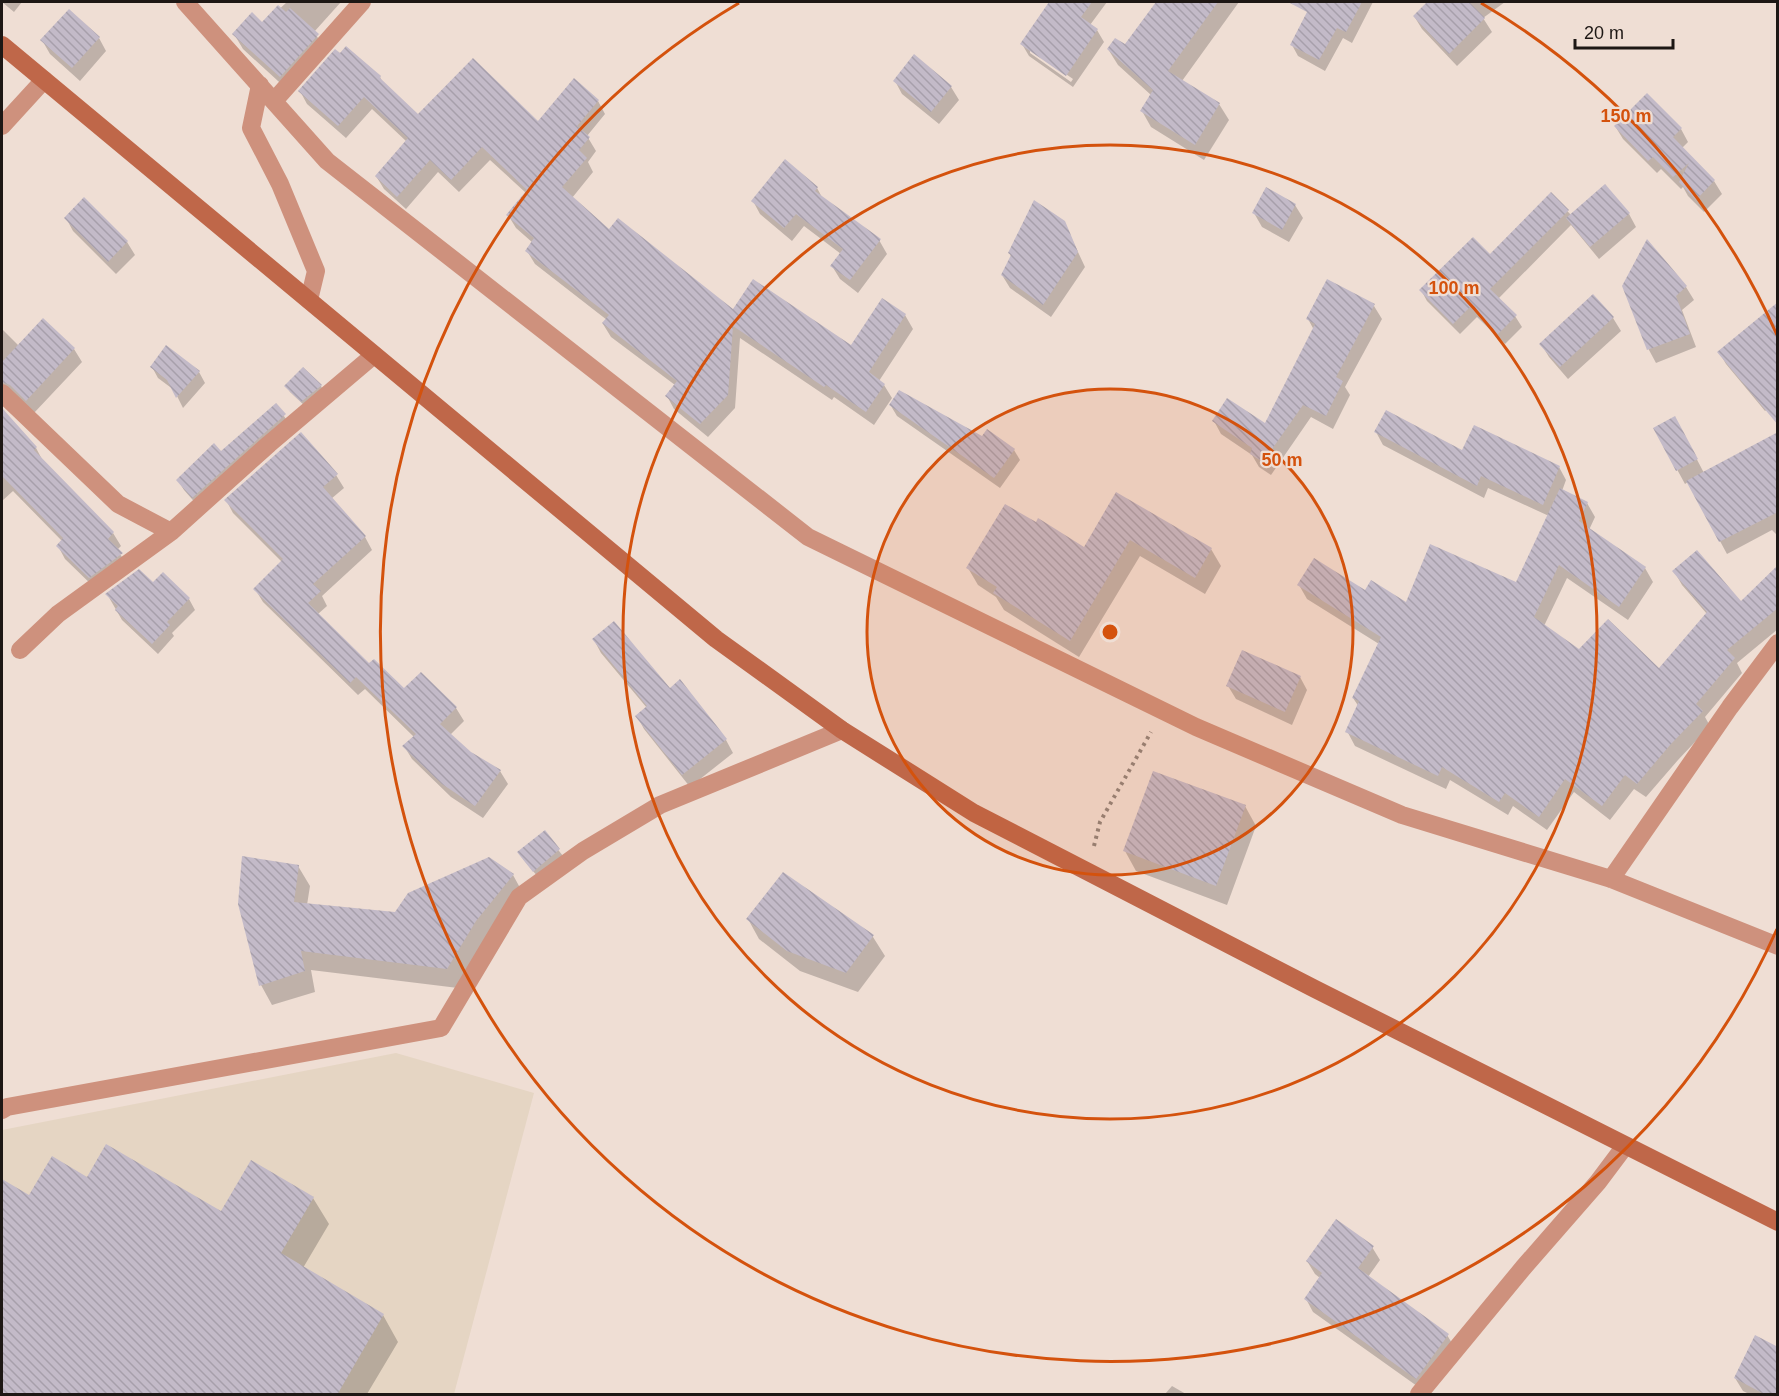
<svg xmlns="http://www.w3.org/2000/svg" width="1779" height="1396" viewBox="0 0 1779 1396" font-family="Helvetica,sans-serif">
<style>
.commercial{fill:#e5d5c3}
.shadow{fill:#0003;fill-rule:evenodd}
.building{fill:url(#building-back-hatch)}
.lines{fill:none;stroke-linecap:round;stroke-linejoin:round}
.path{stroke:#90847d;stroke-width:4;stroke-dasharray:3 4.5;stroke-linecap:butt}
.street{stroke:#ce917d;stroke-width:18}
.secondary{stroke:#bf6749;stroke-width:18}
.ring{fill:none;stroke:#d4520d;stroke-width:3}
.centre{fill:#d4520d;stroke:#efded4;stroke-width:3}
.ring-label{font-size:18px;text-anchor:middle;font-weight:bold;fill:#d4520d;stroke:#efded4;stroke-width:4.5;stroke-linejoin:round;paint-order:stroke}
</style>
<defs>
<pattern id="building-back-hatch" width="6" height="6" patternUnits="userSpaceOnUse" patternTransform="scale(1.5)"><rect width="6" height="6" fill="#c3bac8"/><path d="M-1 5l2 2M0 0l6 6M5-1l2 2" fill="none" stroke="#a79fab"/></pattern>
</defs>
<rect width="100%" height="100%" fill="#efded4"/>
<path class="commercial" d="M 396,1053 L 534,1093 L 454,1394 L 2,1394 L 2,1130 Z"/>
<path class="shadow" d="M 2,2 L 22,2 L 14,12 Z
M 287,2 L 341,2 L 314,32 L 326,50 L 290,92 L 243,49 L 234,34 L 262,25 Z
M 1051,2 L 1107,2 L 1090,25 L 1097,30 L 1104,42 L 1073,87 L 1029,56 L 1022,44 ZM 1030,49 L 1073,79 L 1071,82 L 1030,53 Z
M 1158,2 L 1166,7 L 1170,2 L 1239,2 L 1182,81 L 1219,104 L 1229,120 L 1204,160 L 1151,127 L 1142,111 L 1151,95 L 1118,65 L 1108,49 L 1125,46 Z
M 1314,2 L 1373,2 L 1352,43 L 1343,38 L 1325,71 L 1298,56 L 1292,45 Z
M 1429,2 L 1505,2 L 1483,18 L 1492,32 L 1457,66 L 1422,29 L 1414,16 Z
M 99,38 L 106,51 L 80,81 L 50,54 L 42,40 Z
M 380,77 L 383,83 L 418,116 L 538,123 L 598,101 L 605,114 L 587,136 L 596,151 L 588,162 L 593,172 L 572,198 L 609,231 L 733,311 L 851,347 L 882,300 L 905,315 L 913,329 L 879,381 L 884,385 L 892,398 L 874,425 L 834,397 L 832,400 L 740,338 L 735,408 L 708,437 L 674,409 L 667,396 L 675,385 L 611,337 L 603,324 L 607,320 L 535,264 L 527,251 L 533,243 L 516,228 L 508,215 L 526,193 L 490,160 L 459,192 L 438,172 L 406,209 L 384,189 L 376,176 L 407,142 L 372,109 L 346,138 L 307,104 L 300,91 Z
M 895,81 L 951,87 L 959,100 L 939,124 L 902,94 Z
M 1615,126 L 1681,129 L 1688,142 L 1682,148 L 1714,181 L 1722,194 L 1704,212 L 1688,196 L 1683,187 L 1681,189 L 1661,169 L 1657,173 L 1623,139 Z
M 1605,186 L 1629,214 L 1636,227 L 1599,259 L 1571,225 L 1498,299 L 1515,316 L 1522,327 L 1505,344 L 1477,317 L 1460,334 L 1427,301 L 1421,290 L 1490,256 L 1551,194 L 1571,215 Z
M 817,188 L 823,199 L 879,240 L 887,254 L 858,293 L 840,279 L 832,266 L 841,254 L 804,226 L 792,241 L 760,214 L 753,201 Z
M 84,199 L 127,242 L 135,255 L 116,274 L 73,231 L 66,218 Z
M 1295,205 L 1303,218 L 1289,242 L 1262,227 L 1254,213 Z
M 1064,222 L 1085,267 L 1051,317 L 1010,288 L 1002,275 L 1012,258 L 1009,253 Z
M 1648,242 L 1686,287 L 1694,300 L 1682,310 L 1696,347 L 1656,363 L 1649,350 L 1624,286 Z
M 1593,296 L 1613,318 L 1621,331 L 1568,379 L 1549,357 L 1541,344 Z
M 1374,306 L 1382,319 L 1345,387 L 1350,395 L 1333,429 L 1311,417 L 1271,475 L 1259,467 L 1252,455 L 1221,434 L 1214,421 L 1266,425 L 1314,330 L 1308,319 Z
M 43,320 L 74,349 L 82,362 L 34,413 L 2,398 L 2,332 L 3,330 L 19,346 Z
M 1719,352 L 1778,401 L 1765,411 L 1726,364 Z
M 152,367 L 199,372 L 205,383 L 183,408 L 174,390 L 158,378 Z
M 286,386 L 321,386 L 324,392 L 306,407 L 290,392 Z
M 276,405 L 291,426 L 199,507 L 184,490 L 178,480 L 221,453 Z
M 891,406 L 1014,450 L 1020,460 L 1000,488 L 897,416 Z
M 2,409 L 36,448 L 43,461 L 113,533 L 121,546 L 117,550 L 129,567 L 97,590 L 65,559 L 58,546 L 62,541 L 13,491 L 2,501 Z
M 1655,429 L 1682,431 L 1704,473 L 1778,434 L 1778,536 L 1772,530 L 1727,554 L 1688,482 L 1685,484 Z
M 1376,432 L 1463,452 L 1559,467 L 1566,480 L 1562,491 L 1587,503 L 1595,517 L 1589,530 L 1645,568 L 1653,582 L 1628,620 L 1567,578 L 1544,626 L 1580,651 L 1659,670 L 1707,614 L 1682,585 L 1674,571 L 1741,603 L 1778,568 L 1778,629 L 1737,663 L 1742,673 L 1705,717 L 1710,726 L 1678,760 L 1646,797 L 1634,789 L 1610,820 L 1574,792 L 1547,830 L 1513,806 L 1508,815 L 1450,780 L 1446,789 L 1355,746 L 1347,731 L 1359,707 L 1353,698 L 1379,644 L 1307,599 L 1299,585 L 1366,592 L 1406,604 L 1517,584 L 1549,516 L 1488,488 L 1484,498 L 1383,445 Z
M 336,475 L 344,488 L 331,499 L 365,537 L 372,550 L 322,596 L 327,606 L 318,614 L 369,665 L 404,690 L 421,674 L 456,708 L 464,721 L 450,735 L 470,753 L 500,771 L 508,784 L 483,818 L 451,797 L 412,759 L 404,746 L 414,737 L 365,689 L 358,695 L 263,602 L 255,589 L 282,562 L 233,513 L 226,500 Z
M 1117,494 L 1211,549 L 1221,566 L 1205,594 L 1140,556 L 1079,657 L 1004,610 L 996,597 L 978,585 L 968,568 L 1085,549 Z
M 163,574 L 189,599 L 195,610 L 172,633 L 174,636 L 158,654 L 122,620 L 107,594 L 153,585 Z
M 594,640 L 670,690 L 726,740 L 733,753 L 690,787 L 644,729 L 637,716 L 647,708 L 601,653 Z
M 1300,677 L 1307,690 L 1292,725 L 1236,699 L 1228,686 Z
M 1245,806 L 1256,826 L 1227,905 L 1136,871 L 1125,851 Z
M 544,832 L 563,856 L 538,877 L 523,859 Z
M 298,866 L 310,886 L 307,905 L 396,914 L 513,875 L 524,895 L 458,988 L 311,970 L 315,992 L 272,1005 L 261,985 Z
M 783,874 L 873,937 L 885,956 L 858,992 L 800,971 L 759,939 L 748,919 Z
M 252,1162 L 313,1198 L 329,1224 L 303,1268 L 383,1315 L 398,1342 L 367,1394 L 2,1394 L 2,1181 L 29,1197 L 87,1179 L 221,1213 Z
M 1372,1247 L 1380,1260 L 1368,1277 L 1447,1335 L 1455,1348 L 1424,1391 L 1313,1312 L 1306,1299 L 1320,1278 L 1315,1274 L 1307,1261 Z
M 1735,1378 L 1778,1394 L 1749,1394 L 1743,1391 Z
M 1172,1386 L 1186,1394 L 1165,1394 Z"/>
<path class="building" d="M 1049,2 L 1092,2 L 1081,17 L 1098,29 L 1066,76 L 1020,44 Z
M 1156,2 L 1218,2 L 1168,71 L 1220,103 L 1195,145 L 1140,111 L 1153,90 L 1107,49 L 1115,38 L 1125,44 Z
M 1288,2 L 1362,2 L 1346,32 L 1337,28 L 1319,60 L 1290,45 L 1307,12 Z
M 1427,2 L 1469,2 L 1485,18 L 1449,54 L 1413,16 Z
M 278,5 L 286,12 L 290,8 L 319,34 L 280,77 L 232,34 L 252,12 L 262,22 Z
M 69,9 L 100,37 L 72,68 L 40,40 Z
M 346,46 L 381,76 L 380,78 L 418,114 L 473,58 L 538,121 L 574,78 L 599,100 L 577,126 L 590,137 L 579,150 L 587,158 L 562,187 L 609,229 L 618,218 L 733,309 L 753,279 L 851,345 L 882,298 L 906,314 L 869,372 L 885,384 L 866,412 L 826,385 L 824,387 L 733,326 L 728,395 L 700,424 L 665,396 L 677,381 L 602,323 L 609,315 L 525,251 L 534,238 L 506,215 L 527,190 L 482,147 L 451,180 L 430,160 L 397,197 L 375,176 L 408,138 L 364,97 L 338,126 L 298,91 L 335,49 L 340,53 Z
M 914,54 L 952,86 L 931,112 L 893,81 Z
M 1647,93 L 1682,128 L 1673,137 L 1715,180 L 1696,200 L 1679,182 L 1689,163 L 1673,177 L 1653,157 L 1648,161 L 1614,126 Z
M 785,159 L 818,187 L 815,191 L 881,239 L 850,280 L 830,266 L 843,249 L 796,214 L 784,228 L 751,201 Z
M 1605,184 L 1630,213 L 1590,247 L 1566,218 Z
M 1266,187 L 1296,204 L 1282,230 L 1252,213 Z
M 1551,192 L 1569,210 L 1490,289 L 1517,315 L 1498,334 L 1470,307 L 1453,324 L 1419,290 L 1473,237 L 1490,254 Z
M 84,197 L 128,241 L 108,262 L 64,218 Z
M 1034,200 L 1065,221 L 1078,252 L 1043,305 L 1001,275 L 1011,255 L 1008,253 Z
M 1647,239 L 1687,286 L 1676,296 L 1690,334 L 1647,350 L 1622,286 Z
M 1327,279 L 1375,304 L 1336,377 L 1343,381 L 1326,416 L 1303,405 L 1263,462 L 1250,454 L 1252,448 L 1212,421 L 1227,398 L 1265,423 L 1315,324 L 1306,319 Z
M 1593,294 L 1614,317 L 1560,367 L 1539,344 Z
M 1778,302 L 1778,425 L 1717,352 Z
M 43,318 L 75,348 L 26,401 L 10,385 L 2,382 L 2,362 Z
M 166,345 L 200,371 L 176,398 L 167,380 L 150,367 Z
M 303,367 L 322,385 L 301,402 L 284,386 Z
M 899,390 L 982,436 L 987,429 L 1015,449 L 994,478 L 889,405 Z
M 276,403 L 286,414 L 192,498 L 176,480 L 214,443 L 221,451 Z
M 2,408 L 37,447 L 34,450 L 114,532 L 108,539 L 123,553 L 89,578 L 56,546 L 63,538 L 2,476 Z
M 1386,410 L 1462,450 L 1474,425 L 1560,466 L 1543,505 L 1481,476 L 1477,486 L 1374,432 Z
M 1675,416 L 1698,459 L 1676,471 L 1653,428 Z
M 301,432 L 338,474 L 323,487 L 366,536 L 313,584 L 321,591 L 308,603 L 369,663 L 374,659 L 404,688 L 421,672 L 457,707 L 440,724 L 471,752 L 501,770 L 475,806 L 442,784 L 402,746 L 416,734 L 356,677 L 350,683 L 253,589 L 283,559 L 224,500 Z
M 1778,432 L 1778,512 L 1719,542 L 1686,481 Z
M 1560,488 L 1588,502 L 1579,521 L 1646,567 L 1619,607 L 1559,565 L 1534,617 L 1579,649 L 1608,619 L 1659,668 L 1707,612 L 1672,571 L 1697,550 L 1741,601 L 1778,565 L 1778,608 L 1727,650 L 1735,658 L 1696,704 L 1703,711 L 1670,745 L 1637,784 L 1625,775 L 1602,806 L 1565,779 L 1539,817 L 1505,793 L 1499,802 L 1442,767 L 1438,776 L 1345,732 L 1359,701 L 1352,698 L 1381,637 L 1297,585 L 1314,558 L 1365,590 L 1371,580 L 1406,602 L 1430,544 L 1516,582 Z
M 1116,492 L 1212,548 L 1195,578 L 1130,540 L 1070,641 L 993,593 L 997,587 L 966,568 L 1005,504 L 1036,522 L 1038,518 L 1084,547 Z
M 139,569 L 153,582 L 163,572 L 190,598 L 167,622 L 170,625 L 152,644 L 115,610 L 118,606 L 105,594 Z
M 614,621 L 670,688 L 680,679 L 727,739 L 682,775 L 635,716 L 647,706 L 592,639 Z
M 1242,650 L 1301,676 L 1285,712 L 1226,686 Z
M 1153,771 L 1246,805 L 1216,886 L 1123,851 Z
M 545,830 L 560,849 L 533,872 L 517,852 Z
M 242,856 L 299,865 L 294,902 L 395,912 L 408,893 L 489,857 L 514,874 L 476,921 L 447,969 L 301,951 L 305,971 L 259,986 L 238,904 Z
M 783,872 L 874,935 L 846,973 L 787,951 L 746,919 Z
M 106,1144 L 221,1211 L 251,1160 L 314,1197 L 281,1253 L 384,1314 L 337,1395 L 2,1395 L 2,1179 L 29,1195 L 52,1156 L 87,1177 Z
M 1336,1219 L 1374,1246 L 1358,1268 L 1449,1334 L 1416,1379 L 1304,1299 L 1322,1273 L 1306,1261 Z
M 1755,1335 L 1778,1347 L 1778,1395 L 1766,1395 L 1734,1378 Z"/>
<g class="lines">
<path class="path" d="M 1094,846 L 1100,822 L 1151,732"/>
<path class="street" d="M 185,2 L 327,161 L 808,537 L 1196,727 L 1402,815 L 1611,879 L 1778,946
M 260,85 L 251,128 L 280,184 L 316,271 L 309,300
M 274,101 L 362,2
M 2,126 L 44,80
M 2,393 L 118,504 L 171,532
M 20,650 L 58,614 L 171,532 L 269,444 L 374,355
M 1611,879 L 1730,707 L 1778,643
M 2,1110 L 7,1107 L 441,1028 L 519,897 L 583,851 L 660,805 L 842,730
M 1419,1394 L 1523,1268 L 1598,1182 L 1625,1146"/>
<path class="secondary" d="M 2,45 L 716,639 L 842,730 L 974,813 L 1315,989 L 1778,1222"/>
</g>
<circle cx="1110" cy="632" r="243" fill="#d4520d" fill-opacity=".12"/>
<g class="ring">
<circle cx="1110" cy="632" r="243"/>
<circle cx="1110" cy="632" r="487"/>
<path d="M1777 929A730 730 0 1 1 739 3M1481 3A730 730 0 0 1 1777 335"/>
</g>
<circle cx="1110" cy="632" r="9" class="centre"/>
<g class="ring-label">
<text x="1626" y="122">150 m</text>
<text x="1454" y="294">100 m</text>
<text x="1282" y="466">50 m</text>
</g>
<rect width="1779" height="1396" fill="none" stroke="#1d1714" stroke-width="6"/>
<path d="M1575 39v9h98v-9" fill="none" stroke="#1d1714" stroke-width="3"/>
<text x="1584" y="39" font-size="18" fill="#1d1714" stroke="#efded4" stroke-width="4.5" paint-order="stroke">20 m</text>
</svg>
